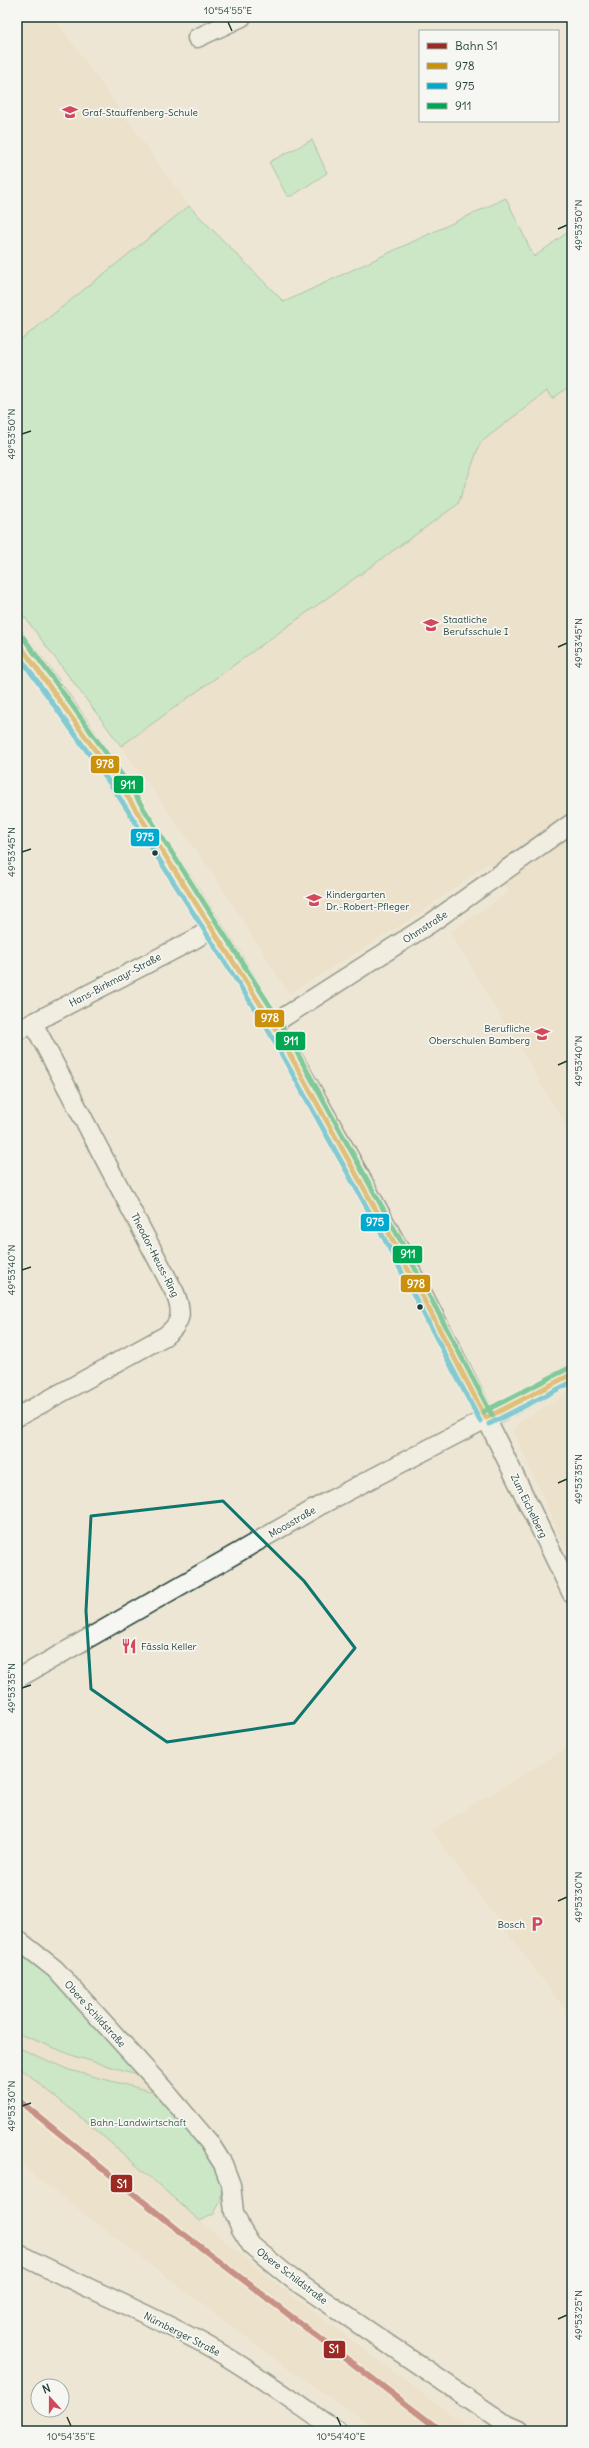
<svg xmlns="http://www.w3.org/2000/svg" width="589" height="2448" viewBox="0 0 589 2448" font-family="Delius,sans-serif">
<style>
.built{fill:#e8dbbf}
.green{fill:#a0e9b7;stroke:#609376}
.lines{fill:none;stroke-linecap:round;stroke-linejoin:round}
.minor-casing{stroke:#1f3d34;stroke-width:21}
.minor{stroke:#f6f6f2;stroke-width:18}
.bus-1-casing{stroke:#f6f6f2;stroke-width:8}
.bus-2-casing{stroke:#f6f6f2;stroke-width:8}
.bus-3-casing{stroke:#f6f6f2;stroke-width:8}
.bus-1{stroke:#cc910a;stroke-width:5}
.bus-2{stroke:#00a9ce;stroke-width:5}
.bus-3{stroke:#00a651;stroke-width:5}
.rail-1-casing{stroke:#f6f6f2;stroke-width:9}
.rail-1{stroke:#9a2a23;stroke-width:6}
.marked{fill:none;stroke:#0f766e;stroke-width:3;stroke-linejoin:round}
.ticks{fill:none;stroke:#1f3d34;stroke-width:1.5}
.bus-dot{fill:#1f3d34;stroke:#f6f6f2;stroke-width:1.5}
.labels{text-anchor:middle;dominant-baseline:central;stroke-width:3.5;stroke-linejoin:round;paint-order:stroke}
.poi-label{font-size:10px;fill:#1f3d34;stroke:#f6f6f2;text-anchor:start}
.street-label{font-size:10px;fill:#1f3d34;stroke:#f6f6f2}
.park-label{font-size:10px;fill:#395f4e;stroke:#f6f6f2}
.line-badge{stroke:#f6f6f2;stroke-width:1.5}
.badge-label{font-size:11px;text-anchor:middle;font-weight:bold;fill:#fff}
.neatline{fill:none;stroke:#1f3d34;stroke-width:1.5}
.ticks-label{font-size:10px;text-anchor:middle;fill:#1f3d34}
</style>
<rect width="100%" height="100%" fill="#eee6d4"/>
<filter id="ink" filterUnits="userSpaceOnUse"><feTurbulence type="fractalNoise" baseFrequency=".025" numOctaves="2"/><feDisplacementMap in="SourceGraphic" scale="8" xChannelSelector="R" yChannelSelector="G"/><feConvolveMatrix kernelMatrix="1 2 1 2 8 2 1 2 1" color-interpolation-filters="sRGB"/></filter>
<g filter="url(#ink)">
<path class="built" d="M 17,17 L 57,17 L 55,19 L 189,206 L 17,343 Z
M 572,384 L 572,1135 L 450,932 L 509,892 L 489,863 L 411,919 L 289,994 L 218,881 L 121,746 L 457,504 L 480,443 L 547,391 L 552,398 Z
M 572,1391 L 572,1563 L 514,1432 L 519,1422 Z
M 572,1745 L 572,2019 L 431,1830 Z
M 17,2033 L 77,2057 L 144,2076 L 157,2093 L 69,2070 L 17,2047 Z
M 17,2065 L 96,2130 L 200,2221 L 292,2296 L 473,2431 L 380,2431 L 281,2364 L 41,2181 L 17,2160 Z"/>
<path class="green" d="M 312,140 L 327,173 L 292,196 L 287,196 L 269,162 Z
M 506,198 L 534,257 L 572,229 L 572,384 L 552,399 L 547,391 L 480,443 L 458,504 L 121,746 L 17,607 L 17,343 L 189,206 L 284,302 Z
M 17,1947 L 28,1953 L 144,2076 L 77,2057 L 17,2033 Z
M 17,2047 L 69,2070 L 157,2093 L 211,2154 L 222,2178 L 221,2199 L 214,2214 L 200,2221 L 96,2130 L 17,2065 Z"/>
<g class="lines">
<defs>
<path id="minor" d="M 197,38 L 242,17
M 17,641 C 76,718 128,798 181,879 C 212,927 243,975 273,1024 C 383,1208 479,1401 572,1594
M 273,1024 L 431,923 L 572,823
M 17,1031 L 195,939 L 212,928
M 17,1417 L 165,1336 C 182,1323 183,1313 175,1293 L 33,1023
M 17,1679 L 321,1505 L 572,1374
M 17,1939 L 55,1969 L 162,2087 L 209,2142 L 223,2164 L 231,2185 L 234,2212 L 241,2229 L 251,2245 L 291,2278 L 507,2425 L 521,2431
M 17,2253 C 73,2282 131,2306 187,2335 C 240,2361 288,2398 337,2431"/>
</defs>
<use href="#minor" class="minor-casing"/>
<use href="#minor" class="minor"/>
<defs>
<path id="bus-1" d="M 17,641 L 120,785 L 273,1024 L 391,1237 L 486,1418
M 486,1418 L 572,1374"/>
<path id="bus-2" d="M 17,653 L 114,789 L 267,1028 L 385,1240 L 480,1421
M 489,1424 L 572,1382"/>
<path id="bus-3" d="M 23,637 L 126,781 L 279,1020 L 397,1234 L 492,1415
M 483,1412 L 569,1368"/>
</defs>
<use href="#bus-1" class="bus-1-casing"/>
<use href="#bus-2" class="bus-2-casing"/>
<use href="#bus-3" class="bus-3-casing"/>
<use href="#bus-1" class="bus-1"/>
<use href="#bus-2" class="bus-2"/>
<use href="#bus-3" class="bus-3"/>
<defs>
<path id="rail-1" d="M 17,2099 L 182,2233 L 441,2431"/>
</defs>
<use href="#rail-1" class="rail-1-casing"/>
<use href="#rail-1" class="rail-1"/>
</g>
</g>
<path d="M0 0H589V2448H0ZM 223,1501 L 304,1581 L 355,1648 L 294,1723 L 167,1742 L 91,1689 L 86,1611 L 91,1516 Z" fill="#eee6d4" fill-opacity=".55" fill-rule="evenodd"/>
<path class="marked" d="M 223,1501 L 304,1581 L 355,1648 L 294,1723 L 167,1742 L 91,1689 L 86,1611 L 91,1516 Z"/>
<path class="ticks" d="M 228,22 L 232,31M 558,229 L 567,225M 22,434 L 31,431M 558,647 L 567,643M 22,852 L 31,849M 558,1065 L 567,1061M 22,1270 L 31,1267M 558,1483 L 567,1479M 22,1688 L 31,1685M 558,1901 L 567,1897M 22,2106 L 31,2103M 558,2319 L 567,2315M 67,2417 L 71,2426M 337,2417 L 341,2426"/>
<defs>
<symbol id="school-bare" viewBox="-9 -9 18 18"><path d="M0-5L7-2L0 1L-7-2ZM-4 1L0 2.5L4 1V4Q0 6-4 4Z" fill="#d1495b" stroke="#f6f6f2" stroke-width="2.5" paint-order="stroke"/></symbol>
<symbol id="restaurant-bare" viewBox="-9 -9 18 18"><path d="M-5-6h1v4h1v-4h1v4h1v-4h1v5L-1.5 .5V6h-2V.5L-5-1ZM5-6V6H3V1.5H1.5Q1.5-4 5-6Z" fill="#d1495b" stroke="#f6f6f2" stroke-width="2.5" paint-order="stroke"/></symbol>
<symbol id="parking-bare" viewBox="-9 -9 18 18"><path d="M-3.5-5.5H1a3.5 3.5 0 0 1 0 7H-1V5.5H-3.5ZM-1-3.4V-.6H.8a1.4 1.4 0 0 0 0-2.8Z" fill="#d1495b" stroke="#f6f6f2" stroke-width="2.5" paint-order="stroke"/></symbol>
</defs>
<g fill-rule="evenodd">
<use href="#school-bare" x="59" y="101" width="22" height="22"/>
<use href="#school-bare" x="420" y="614" width="22" height="22"/>
<use href="#school-bare" x="303" y="889" width="22" height="22"/>
<use href="#school-bare" x="531" y="1023" width="22" height="22"/>
<use href="#restaurant-bare" x="118" y="1635" width="22" height="22"/>
<use href="#parking-bare" x="526" y="1913" width="22" height="22"/>
</g>
<g class="bus-dot">
<circle cx="155" cy="853" r="3.5"/>
<circle cx="420" cy="1307" r="3.5"/>
</g>
<g class="labels">
<g class="poi-label">
<text x="82" y="112">Graf-Stauffenberg-Schule</text>
<text x="443" y="619">Staatliche<tspan x="443" dy="12">Berufsschule I</tspan></text>
<text x="326" y="894">Kindergarten<tspan x="326" dy="12">Dr.-Robert-Pfleger</tspan></text>
<text x="530" y="1028" text-anchor="end">Berufliche<tspan x="530" dy="12">Oberschulen Bamberg</tspan></text>
<text x="141" y="1646">Fässla Keller</text>
<text x="525" y="1924" text-anchor="end">Bosch</text>
</g>
<g class="street-label">
<text transform="translate(425 927) rotate(-33)">Ohmstraße</text>
<text transform="translate(115 980) rotate(-28)">Hans-Birkmayr-Straße</text>
<text transform="translate(155 1255) rotate(63)">Theodor-Heuss-Ring</text>
<text transform="translate(529 1506) rotate(64)">Zum Eichelberg</text>
<text transform="translate(292 1522) rotate(-30)">Moosstraße</text>
<text transform="translate(95 2014) rotate(48)">Obere Schildstraße</text>
<text transform="translate(292 2276) rotate(37)">Obere Schildstraße</text>
<text transform="translate(182 2334) rotate(27)">Nürnberger Straße</text>
</g>
<g class="park-label">
<text x="138" y="2122">Bahn-Landwirtschaft</text>
</g>
</g>
<g class="line-badge">
<rect x="90" y="755" width="30" height="19" rx="4" fill="#cc910a"/>
<rect x="113" y="775" width="31" height="19" rx="4" fill="#00a651"/>
<rect x="130" y="828" width="30" height="19" rx="4" fill="#00a9ce"/>
<rect x="254" y="1009" width="31" height="19" rx="4" fill="#cc910a"/>
<rect x="275" y="1031" width="31" height="20" rx="4" fill="#00a651"/>
<rect x="360" y="1213" width="30" height="19" rx="4" fill="#00a9ce"/>
<rect x="392" y="1245" width="31" height="19" rx="4" fill="#00a651"/>
<rect x="400" y="1274" width="31" height="19" rx="4" fill="#cc910a"/>
<rect x="110" y="2174" width="23" height="19" rx="4" fill="#9a2a23"/>
<rect x="323" y="2340" width="23" height="19" rx="4" fill="#9a2a23"/>
</g>
<g class="badge-label">
<text x="105" y="768">978</text>
<text x="128" y="789">911</text>
<text x="145" y="841">975</text>
<text x="270" y="1022">978</text>
<text x="291" y="1045">911</text>
<text x="375" y="1226">975</text>
<text x="408" y="1258">911</text>
<text x="416" y="1288">978</text>
<text x="122" y="2188">S1</text>
<text x="334" y="2353">S1</text>
</g>
<rect width="589" height="2448" fill="none" stroke="#f6f6f2" stroke-width="44"/>
<rect x="419" y="30" width="140" height="92" fill="#f6f6f2" stroke="#a0aca6"/>
<rect x="427" y="43" width="20" height="6" fill="#9a2a23" stroke="#a0aca6"/>
<text x="455" y="50" font-size="12" fill="#1f3d34">Bahn S1</text>
<rect x="427" y="63" width="20" height="6" fill="#cc910a" stroke="#a0aca6"/>
<text x="455" y="70" font-size="12" fill="#1f3d34">978</text>
<rect x="427" y="83" width="20" height="6" fill="#00a9ce" stroke="#a0aca6"/>
<text x="455" y="90" font-size="12" fill="#1f3d34">975</text>
<rect x="427" y="103" width="20" height="6" fill="#00a651" stroke="#a0aca6"/>
<text x="455" y="110" font-size="12" fill="#1f3d34">911</text>
<g transform="translate(50 2398) rotate(339)"><circle r="19" fill="#f6f6f2" stroke="#a0aca6"/>
<path d="M0-3L7 15L0 10L-7 15Z" fill="#d1495b"/>
<text y="-6" font-size="11" font-weight="bold" text-anchor="middle" fill="#1f3d34">N</text>
</g>
<rect x="22" y="22" width="545" height="2404" class="neatline"/>
<g class="ticks-label">
<text x="228" y="14">10°54'55"E</text>
<text transform="translate(578 225) rotate(-90)" y="4">49°53'50"N</text>
<text transform="translate(11 434) rotate(-90)" y="4">49°53'50"N</text>
<text transform="translate(578 643) rotate(-90)" y="4">49°53'45"N</text>
<text transform="translate(11 852) rotate(-90)" y="4">49°53'45"N</text>
<text transform="translate(578 1061) rotate(-90)" y="4">49°53'40"N</text>
<text transform="translate(11 1270) rotate(-90)" y="4">49°53'40"N</text>
<text transform="translate(578 1479) rotate(-90)" y="4">49°53'35"N</text>
<text transform="translate(11 1688) rotate(-90)" y="4">49°53'35"N</text>
<text transform="translate(578 1897) rotate(-90)" y="4">49°53'30"N</text>
<text transform="translate(11 2106) rotate(-90)" y="4">49°53'30"N</text>
<text transform="translate(578 2315) rotate(-90)" y="4">49°53'25"N</text>
<text x="71" y="2440">10°54'35"E</text>
<text x="341" y="2440">10°54'40"E</text>
</g>
</svg>
